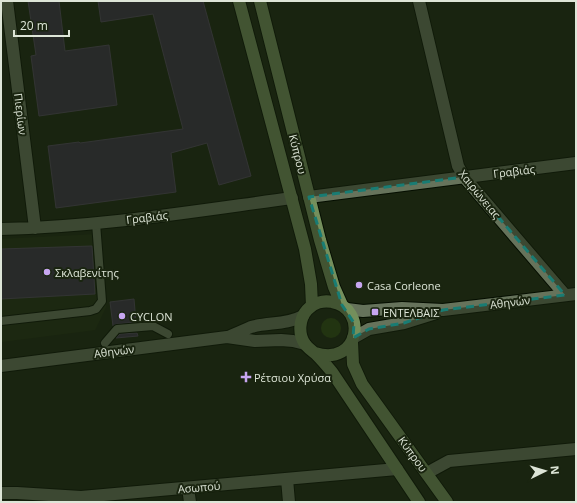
<svg xmlns="http://www.w3.org/2000/svg" width="577" height="503" viewBox="0 0 577 503" font-family="'Open Sans',sans-serif">
<style>
.built{fill:#202e12}
.green{fill:#2e4712}
.building{fill:#3b3248;stroke:#51475e}
.lines{fill:none;stroke-linecap:round;stroke-linejoin:round}
.lane-casing{stroke:#050e00;stroke-width:10}
.street-casing{stroke:#050e00;stroke-width:14}
.secondary-casing{stroke:#050e00;stroke-width:14}
.primary-casing{stroke:#050e00;stroke-width:14}
.lane{stroke:#66735b;stroke-width:8}
.street{stroke:#66735b;stroke-width:12}
.secondary{stroke:#66735b;stroke-width:12}
.primary{stroke:#748f5c;stroke-width:12}
.marked{fill:none;stroke:#197c73;stroke-width:3;stroke-dasharray:8 5;stroke-linejoin:round}
.poi-dot{fill:#c7a6f0;stroke:#1a2510;stroke-width:1.5}
.labels{text-anchor:middle;dominant-baseline:central;stroke-width:4;stroke-linejoin:round;paint-order:stroke}
.street-label{font-size:11px;fill:#dde5d7;stroke:#1a2510}
.poi-label{font-size:11px;fill:#dde5d7;stroke:#1a2510;text-anchor:start}
</style>
<rect width="100%" height="100%" fill="#1a2510"/>
<path class="built" d="M 100,234 L 106,307 L 95,330 L 1,342 L 1,239 Z"/>
<path class="green" d="M321 328a10 10 0 1 1 20 0a10 10 0 1 1-20 0Z"/>
<path class="building" d="M 28,1 L 59,1 L 65,51 L 109,45 L 117,105 L 39,116 L 31,56 L 36,55 Z
M 98,1 L 203,1 L 251,176 L 219,185 L 207,143 L 171,153 L 176,192 L 56,208 L 48,146 L 79,142 L 80,143 L 183,129 L 153,14 L 101,22 Z
M 92,246 L 95,294 L 1,299 L 1,249 Z
M 134,299 L 136,322 L 117,324 L 113,326 L 110,302 Z
M 137,333 L 138,336 L 116,338 L 120,334 Z"/>
<g class="lines">
<defs>
<path id="lane" d="M 1,321 L 90,311 L 96,309 L 102,301 L 96,223
M 105,343 L 117,329 L 153,326 L 168,334"/>
<path id="street" d="M 7,1 L 35,228
M 419,1 L 458,166 L 464,177 L 565,295
M 309,197 L 576,163
M 1,229 C 99,227 195,211 292,198
M 427,473 L 449,461 L 576,449
M 287,479 L 289,502
M 188,488 L 190,502
M 1,493 L 17,493 L 81,497 L 397,469"/>
<path id="secondary" d="M 347,309 L 363,311 L 402,308 L 443,310 L 576,294
M 228,337 C 236,334 244,330 251,327 C 269,322 286,325 303,316
M 353,338 L 369,329 L 404,323 L 436,313
M 1,366 L 227,337 L 255,341 L 281,340 L 293,341 L 305,344"/>
<path id="primary" d="M 239,1 L 305,249 L 311,284 L 312,306
M 260,1 L 320,240 L 334,287 L 342,305
M 352,342 L 353,364 L 362,384 L 447,502
M 315,353 C 360,367 368,308 332,302 C 323,300 313,303 307,310 C 299,319 298,334 305,344 C 308,348 312,351 316,354 C 322,360 327,366 332,372 L 419,502"/>
</defs>
<use href="#lane" class="lane-casing"/>
<use href="#street" class="street-casing"/>
<use href="#secondary" class="secondary-casing"/>
<use href="#primary" class="primary-casing"/>
<use href="#lane" class="lane"/>
<use href="#street" class="street"/>
<use href="#secondary" class="secondary"/>
<use href="#primary" class="primary"/>
</g>
<path d="M0 0H577V503H0ZM 464,177 L 565,295 L 443,310 L 404,323 L 369,329 L 353,338 L 354,323 L 342,305 L 309,197 Z" fill="#1a2510" fill-opacity=".55" fill-rule="evenodd"/>
<path class="marked" d="M 464,177 L 565,295 L 443,310 L 404,323 L 369,329 L 353,338 L 354,323 L 342,305 L 309,197 Z"/>
<g class="poi-dot">
<circle cx="47" cy="272" r="4"/>
<circle cx="359" cy="285" r="4"/>
<rect x="371" y="308" width="8" height="8" rx="2"/>
<circle cx="122" cy="316" r="4"/>
<path d="M244 371h4v4h4v4h-4v4h-4v-4h-4v-4h4z"/>
</g>
<g class="labels">
<g class="street-label">
<text transform="translate(21 114) rotate(83)">Πιερίων</text>
<text transform="translate(298 154) rotate(76)">Κύπρου</text>
<text transform="translate(514 171) rotate(-7)">Γραβιάς</text>
<text transform="translate(480 194) rotate(51)">Χαιρώνειας</text>
<text transform="translate(147 217) rotate(-7)">Γραβιάς</text>
<text transform="translate(510 302) rotate(-7)">Αθηνών</text>
<text transform="translate(114 351) rotate(-7)">Αθηνών</text>
<text transform="translate(413 454) rotate(54)">Κύπρου</text>
<text transform="translate(199 487) rotate(-5)">Ασωπού</text>
</g>
<g class="poi-label">
<text x="55" y="272">Σκλαβενίτης</text>
<text x="367" y="285">Casa Corleone</text>
<text x="383" y="312">ΕΝΤΕΛΒΑΙΣ</text>
<text x="130" y="316">CYCLON</text>
<text x="254" y="377">Ρέτσιου Χρύσα</text>
</g>
</g>
<rect width="577" height="503" fill="none" stroke="#dde5d7" stroke-width="4"/>
<g transform="translate(545 471) rotate(85)" stroke="#1a2510" stroke-width="3" paint-order="stroke">
<path d="M0-3L7 15L0 10L-7 15Z" fill="#dde5d7"/>
<text y="-6" font-size="11" font-weight="bold" text-anchor="middle" fill="#dde5d7">N</text>
</g>
<path d="M14 30v6h55v-6" fill="none" stroke="#dde5d7" stroke-width="2"/>
<text x="20" y="30" font-size="12" fill="#dde5d7" stroke="#1a2510" stroke-width="3" paint-order="stroke">20 m</text>
</svg>
